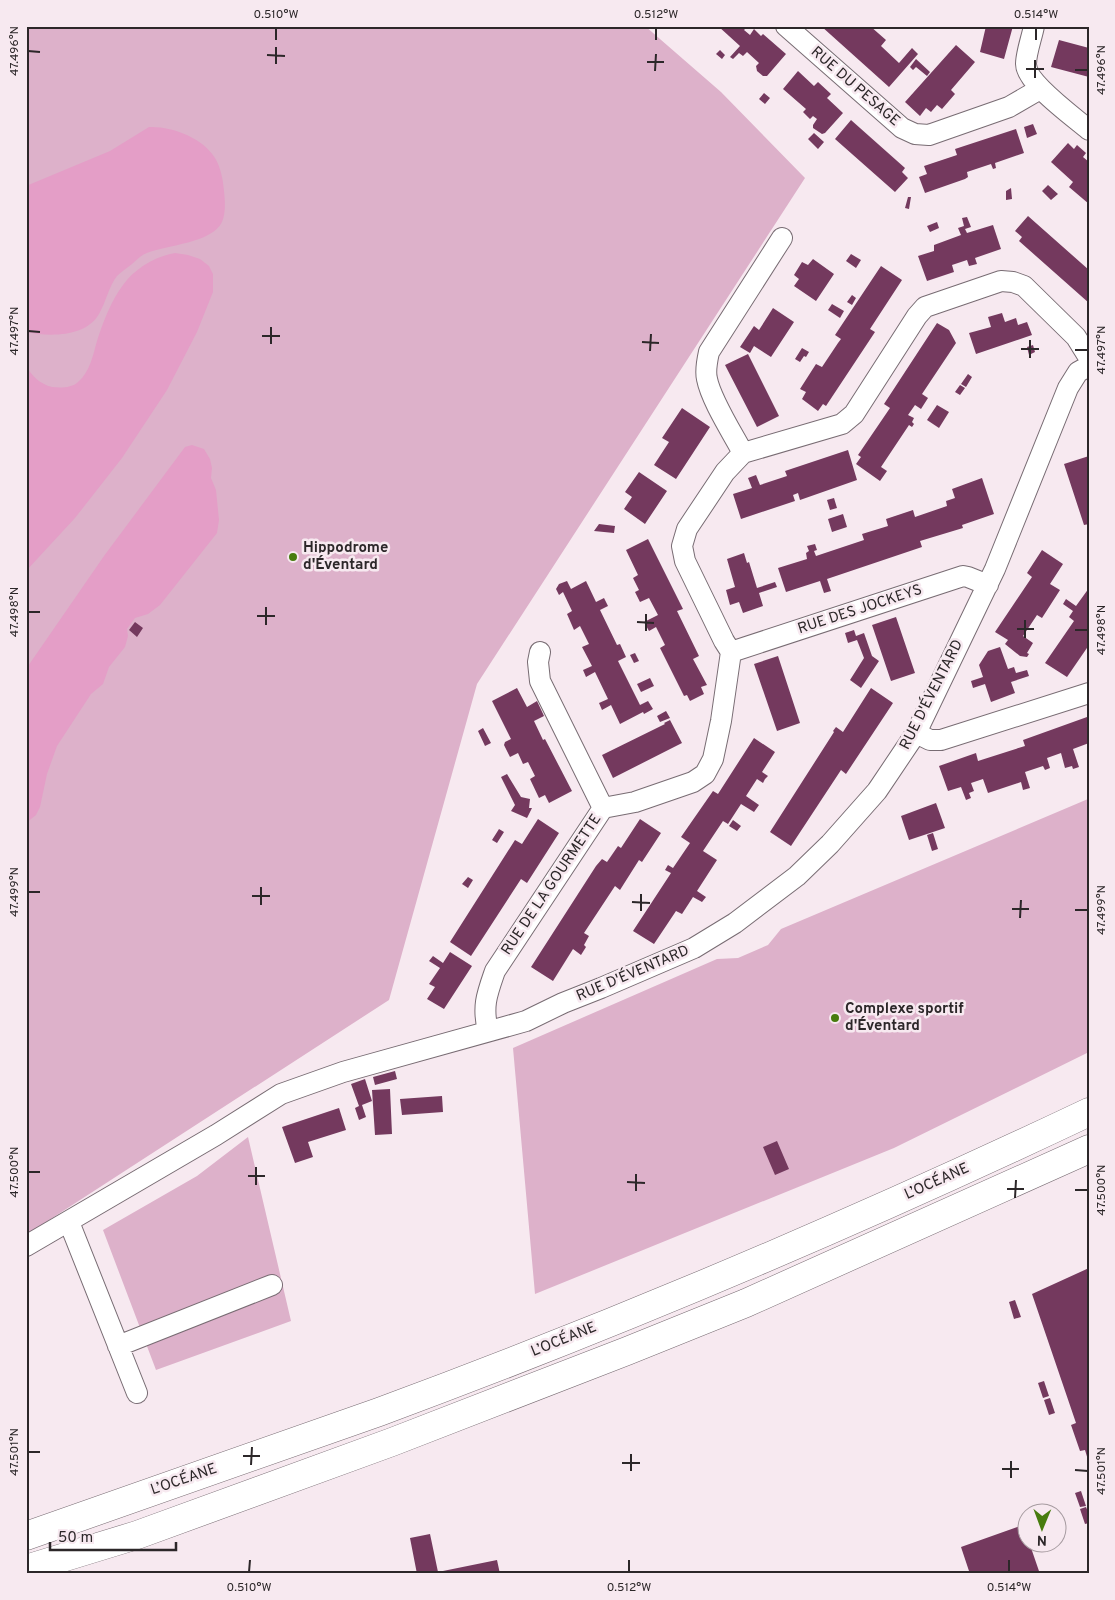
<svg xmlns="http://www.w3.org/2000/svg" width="1115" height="1600" viewBox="0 0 1115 1600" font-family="Overpass,sans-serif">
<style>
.green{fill:#ddb1ca}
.water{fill:#e49ec7}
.building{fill:#74395e}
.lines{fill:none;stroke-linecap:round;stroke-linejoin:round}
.minor-casing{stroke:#786c73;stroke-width:22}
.highway-casing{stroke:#786c73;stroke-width:29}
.minor{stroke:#fff;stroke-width:20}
.highway{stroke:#fff;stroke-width:28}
.ticks{fill:none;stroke:#2c2729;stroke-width:2}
.poi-dot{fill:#477c0e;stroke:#f7e9f0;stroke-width:2}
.labels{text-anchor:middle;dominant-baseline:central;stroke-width:5;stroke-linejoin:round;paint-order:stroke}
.street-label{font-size:15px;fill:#2c2729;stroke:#f7e9f0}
.poi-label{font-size:15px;font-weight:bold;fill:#2c2729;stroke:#f7e9f0;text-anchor:start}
.neatline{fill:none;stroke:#2c2729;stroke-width:2}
.ticks-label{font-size:12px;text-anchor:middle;fill:#2c2729}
</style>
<rect width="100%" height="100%" fill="#f7e9f0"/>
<path class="green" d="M 26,26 L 645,26 L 721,92 L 805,178 L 477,684 L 389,1000 L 26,1235 Z
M 1089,797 L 1089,1052 L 894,1148 L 535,1294 L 513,1048 L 717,959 L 738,958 L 768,945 L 781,929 L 1088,799 Z
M 248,1137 L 291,1321 L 156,1370 L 103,1230 L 197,1176 Z"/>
<path class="water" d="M 149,127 C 172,126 203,138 215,158 C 221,168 223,180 224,191 C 225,200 226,213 222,222 C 212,243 167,245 147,253 C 141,255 137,260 132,264 C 127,268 121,272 117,276 C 109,286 106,302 99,314 C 86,337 50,337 26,332 L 26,186 L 110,151 Z
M 175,253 L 188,255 L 200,259 L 209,266 L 213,274 L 213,292 L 197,332 L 167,390 L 122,458 L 75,518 L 26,571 L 26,366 C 32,376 40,384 52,387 C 60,388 72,388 78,382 C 90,372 93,355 97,341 C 103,322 111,301 123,285 C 134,269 156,256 175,253 Z
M 192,445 L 204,449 L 210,459 L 212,468 L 211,478 L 216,490 L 219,520 L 217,533 L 160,605 L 148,614 L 135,618 L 127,629 L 128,636 L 125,647 L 109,667 L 103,684 L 91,694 L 57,746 L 47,774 L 40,807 L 36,815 L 26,823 L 26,669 L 104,556 L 185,447 Z"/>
<path class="building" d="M 718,26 L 748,26 L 744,30 L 750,35 L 754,29 L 761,36 L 763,34 L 786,54 L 767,76 L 763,76 L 757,71 L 756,66 L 759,63 L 747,52 L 743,56 L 739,53 L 733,59 L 730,57 L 740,46 Z
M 821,26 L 870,26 L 886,40 L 881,46 L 899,63 L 912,48 L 918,54 L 889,87 Z
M 986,26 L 1013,26 L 1004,59 L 980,52 Z
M 1059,40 L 1089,48 L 1089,77 L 1051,67 Z
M 956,45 L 975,62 L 951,90 L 955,94 L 942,109 L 937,105 L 931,112 L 926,108 L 920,116 L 905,102 Z
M 720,50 L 725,55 L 722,59 L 716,54 Z
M 916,59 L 930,72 L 927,76 L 916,67 L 913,70 L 910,67 Z
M 798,71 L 814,86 L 818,82 L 831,94 L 827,98 L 843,113 L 825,133 L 822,134 L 813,128 L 813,125 L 817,119 L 813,116 L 810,119 L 803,112 L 806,109 L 783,89 Z
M 764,93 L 770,98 L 765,104 L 759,99 Z
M 851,120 L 905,168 L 902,172 L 908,178 L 895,192 L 835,139 Z
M 1033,124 L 1037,134 L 1027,138 L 1024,127 Z
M 1016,129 L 1024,153 L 995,163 L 996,168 L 993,169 L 991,164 L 967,172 L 968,177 L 965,179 L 925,193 L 919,177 L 927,174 L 924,166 L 957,155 L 955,149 Z
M 814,133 L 824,142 L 818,149 L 808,139 Z
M 1068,143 L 1074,149 L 1077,145 L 1086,153 L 1083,157 L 1089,162 L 1089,204 L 1069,187 L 1073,182 L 1051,162 Z
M 1048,185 L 1058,194 L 1051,200 L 1042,191 Z
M 1011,188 L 1012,199 L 1006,200 L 1006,191 Z
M 908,197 L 911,197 L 909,209 L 905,208 Z
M 1028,216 L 1089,270 L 1089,303 L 1019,241 L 1022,237 L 1015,231 Z
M 967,217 L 971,227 L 965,229 L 967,233 L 993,225 L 1001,249 L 975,258 L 977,264 L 969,266 L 967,260 L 952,265 L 954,272 L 927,281 L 918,256 L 934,251 L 934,245 L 961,235 L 958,228 L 964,226 L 962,218 Z
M 937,222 L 939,228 L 930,232 L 927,226 Z
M 851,254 L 861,260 L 856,268 L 846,261 Z
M 813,259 L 834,274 L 816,301 L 794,286 L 799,279 L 794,275 L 802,262 L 808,265 Z
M 881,266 L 902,280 L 870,329 L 875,332 L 826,406 L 823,404 L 818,411 L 802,399 L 806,392 L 800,389 L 816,364 L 822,367 L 838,343 L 841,339 L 835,335 Z
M 852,295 L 856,298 L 852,305 L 847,302 Z
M 832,304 L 844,311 L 840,318 L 828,310 Z
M 773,308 L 794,322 L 771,357 L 754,346 L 750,353 L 740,347 L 754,326 L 759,330 Z
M 1002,313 L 1005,322 L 1016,318 L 1018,325 L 1027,322 L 1032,335 L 976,354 L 969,333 L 991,327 L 988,317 Z
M 937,323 L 949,330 L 956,343 L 922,394 L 928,398 L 921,409 L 915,405 L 908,415 L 914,418 L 912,422 L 914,424 L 912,427 L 909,425 L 881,467 L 887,471 L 880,481 L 856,464 L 861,457 L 858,455 L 890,408 L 884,404 Z
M 1033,345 L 1035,352 L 1029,355 L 1027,347 Z
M 802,348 L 809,352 L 806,357 L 804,356 L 800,362 L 795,359 Z
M 748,354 L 779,416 L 757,427 L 725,365 Z
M 968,374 L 972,377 L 966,387 L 961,384 Z
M 960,385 L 965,388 L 960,395 L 955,392 Z
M 937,405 L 949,412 L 939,428 L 927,420 Z
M 682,408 L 710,427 L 676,479 L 654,465 L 669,442 L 662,438 Z
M 848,450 L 857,480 L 800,500 L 798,493 L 793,495 L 795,501 L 741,519 L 733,494 L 752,488 L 748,478 L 756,475 L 760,485 L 787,476 L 785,471 Z
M 1089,456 L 1089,524 L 1084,525 L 1064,464 Z
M 639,472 L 667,491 L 645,524 L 624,509 L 632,497 L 625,492 Z
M 982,478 L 994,514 L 962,525 L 963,528 L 920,541 L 922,547 L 827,579 L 831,591 L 824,593 L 820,581 L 786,592 L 778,568 L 807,559 L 806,553 L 809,551 L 807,546 L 815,544 L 817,550 L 814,551 L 816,556 L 864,540 L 862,534 L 888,526 L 886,519 L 913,510 L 915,517 L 947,506 L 946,501 L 955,498 L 952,489 Z
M 834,498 L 837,508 L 830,510 L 827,500 Z
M 843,514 L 847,527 L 832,532 L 828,519 Z
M 599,524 L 615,526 L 614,533 L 594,531 Z
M 648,539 L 683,609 L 677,611 L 699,656 L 693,659 L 707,685 L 701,687 L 704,694 L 690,701 L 687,695 L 684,696 L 660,648 L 665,645 L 656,627 L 649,631 L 644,622 L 658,615 L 649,598 L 640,602 L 635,592 L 639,590 L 633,578 L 638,575 L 626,550 Z
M 1042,550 L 1063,564 L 1050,584 L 1060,590 L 1042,618 L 1037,615 L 1023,636 L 1033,643 L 1027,653 L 1029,654 L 1027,657 L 1020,656 L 1005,644 L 1008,640 L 995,632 L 1032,577 L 1027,573 Z
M 744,553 L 747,563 L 749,562 L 757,588 L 775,582 L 777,587 L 759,593 L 763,606 L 743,613 L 739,602 L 730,605 L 726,590 L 735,587 L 727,559 Z
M 567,581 L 571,589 L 586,581 L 596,602 L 604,598 L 608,606 L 600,610 L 617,645 L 620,644 L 626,657 L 618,661 L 640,705 L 648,701 L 653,709 L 644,714 L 643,712 L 620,724 L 611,705 L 602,710 L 599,703 L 608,699 L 595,672 L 586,677 L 583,670 L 592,666 L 582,647 L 589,644 L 580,626 L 574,630 L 567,614 L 572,611 L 563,592 L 559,595 L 556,589 L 559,584 Z
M 1089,588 L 1089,645 L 1067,677 L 1045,663 L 1074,621 L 1069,617 L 1073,611 L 1063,604 L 1066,599 L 1076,606 Z
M 896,617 L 915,673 L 891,681 L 872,625 Z
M 135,622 L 143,628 L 137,637 L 129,630 Z
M 854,630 L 856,636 L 864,633 L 872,656 L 879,661 L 861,688 L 850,680 L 864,658 L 857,640 L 848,643 L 845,633 Z
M 1000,647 L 1008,669 L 1014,667 L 1016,673 L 1027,670 L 1029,676 L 1011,682 L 1015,693 L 991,702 L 985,684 L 973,688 L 971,681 L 983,677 L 979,665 L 988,651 Z
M 635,653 L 639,661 L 634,663 L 630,655 Z
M 778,656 L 800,723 L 777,731 L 754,664 Z
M 650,678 L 654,686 L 641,692 L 637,684 Z
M 517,688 L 527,707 L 537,701 L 544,716 L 534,721 L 543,740 L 545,739 L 572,791 L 549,803 L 545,795 L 539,798 L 530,779 L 535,776 L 528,762 L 523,764 L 518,753 L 510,757 L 504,745 L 505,742 L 511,739 L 492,701 Z
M 871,688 L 893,703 L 846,774 L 841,770 L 791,846 L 770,832 L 834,732 L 833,731 L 836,727 L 843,732 Z
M 666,711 L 670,718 L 660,722 L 657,716 Z
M 1087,717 L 1089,743 L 1073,749 L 1079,767 L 1073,769 L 1072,766 L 1065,768 L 1061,753 L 1047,758 L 1050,768 L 1045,770 L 1043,766 L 1025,772 L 1030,788 L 1023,790 L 1021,782 L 988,793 L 983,779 L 971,783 L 974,791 L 969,793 L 971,798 L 966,800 L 961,787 L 948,791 L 939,766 L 976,753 L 978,761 L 1025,746 L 1023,740 Z
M 670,720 L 682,743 L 613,778 L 602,755 L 665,724 L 664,723 Z
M 483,728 L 491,743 L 485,746 L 478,731 Z
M 754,738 L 775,752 L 762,772 L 768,776 L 765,779 L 763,783 L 757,779 L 746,796 L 759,805 L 754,812 L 741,804 L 728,824 L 723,821 L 703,851 L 717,860 L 697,891 L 706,897 L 702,902 L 693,897 L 682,914 L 676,911 L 654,944 L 633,931 L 671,873 L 665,870 L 668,865 L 673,868 L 690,843 L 681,837 L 713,791 L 718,794 Z
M 507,774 L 521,797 L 530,799 L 529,808 L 532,808 L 527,818 L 511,811 L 515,805 L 501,777 Z
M 936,803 L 945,828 L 909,840 L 901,816 Z
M 538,819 L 559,833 L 527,883 L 521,879 L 471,956 L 450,942 L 515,840 L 522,844 Z
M 640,819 L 661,833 L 642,862 L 639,860 L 620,890 L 615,886 L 584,933 L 589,936 L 584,945 L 586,947 L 581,955 L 573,949 L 553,981 L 531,967 L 596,866 L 602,859 L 607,862 L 618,846 L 621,848 Z
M 733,820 L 741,826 L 737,831 L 729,826 Z
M 499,829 L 504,832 L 497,843 L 492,840 Z
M 933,833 L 938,849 L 932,851 L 927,835 Z
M 468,877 L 473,880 L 468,888 L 462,884 Z
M 450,952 L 472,966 L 444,1009 L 427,999 L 435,987 L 429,984 L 440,968 L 429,961 L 433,956 L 443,963 Z
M 395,1071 L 397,1079 L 375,1085 L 373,1077 Z
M 365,1079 L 372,1101 L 362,1105 L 366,1117 L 359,1120 L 355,1108 L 359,1106 L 351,1084 Z
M 390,1089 L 392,1134 L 375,1135 L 372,1090 Z
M 442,1096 L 443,1112 L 402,1115 L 400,1099 Z
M 339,1108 L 346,1130 L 308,1142 L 313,1157 L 295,1163 L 282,1127 Z
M 777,1141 L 789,1169 L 775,1175 L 763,1147 Z
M 1089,1268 L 1089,1460 L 1088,1460 L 1085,1450 L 1080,1451 L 1071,1425 L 1076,1423 L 1032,1294 Z
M 1015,1300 L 1021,1317 L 1014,1319 L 1009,1302 Z
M 1044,1381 L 1049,1396 L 1043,1398 L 1038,1383 Z
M 1050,1398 L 1055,1413 L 1049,1415 L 1044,1400 Z
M 1081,1491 L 1086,1506 L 1080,1507 L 1075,1493 Z
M 1086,1507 L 1089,1514 L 1089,1523 L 1085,1524 L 1080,1509 Z
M 1023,1525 L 1028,1542 L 1029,1542 L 1040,1574 L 970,1574 L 961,1547 Z
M 430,1534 L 438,1572 L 497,1560 L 500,1574 L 417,1574 L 410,1538 Z"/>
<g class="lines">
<defs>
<path id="minor" d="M 786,26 L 902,128 L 915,134 L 929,135 L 1009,107 L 1040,89
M 1034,26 C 1032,37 1026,53 1026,64 C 1026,83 1074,117 1089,130
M 743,453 C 733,434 711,400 707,379 C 705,371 707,361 709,352 L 782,238
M 540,652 L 538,662 L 540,681 L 603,808
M 731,652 L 963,576 L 968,577 L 988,585
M 916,733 L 930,740 L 941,740 L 1089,693
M 488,1031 C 482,1006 487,994 495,971 L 603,808 L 635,802 L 693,782 L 705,774 L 713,759 L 721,721 L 731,652 L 724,641 L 685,561 L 682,546 L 687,529 L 725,472 L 743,453 L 842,424 L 854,414 L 917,316 L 925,307 L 1001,281 L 1013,282 L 1024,286 L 1076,337 L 1089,358
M 69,1222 L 137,1393
M 26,1246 L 216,1135 L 281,1094 L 343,1072 L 526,1021 L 563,1003 L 601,988 L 694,948 L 735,923 L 797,876 L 830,844 L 877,791 L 916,733 L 995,569 L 1068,388 L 1078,372 L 1089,366
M 118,1346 L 272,1285"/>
<path id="highway" d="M 26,1536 C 144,1495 262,1454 379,1412 C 620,1323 857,1222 1089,1112
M 26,1569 L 137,1535 L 392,1442 L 627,1351 L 746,1303 L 1089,1149"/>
</defs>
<use href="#minor" class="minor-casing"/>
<use href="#highway" class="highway-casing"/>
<use href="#minor" class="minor"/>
<use href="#highway" class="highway"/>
</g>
<path class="ticks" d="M 276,40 L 276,28M 656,40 L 656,28M 1036,40 L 1036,28M 28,51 L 40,52M 267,55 L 285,56M 647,62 L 664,62M 276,64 L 276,47M 1026,69 L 1044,69M 1075,70 L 1088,70M 655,71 L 656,54M 1035,78 L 1035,60M 28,331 L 40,332M 262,336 L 280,336M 642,342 L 659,343M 271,344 L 271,327M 1021,349 L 1039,349M 1075,350 L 1088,350M 650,351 L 651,334M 1030,358 L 1030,340M 28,612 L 40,612M 257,616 L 275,616M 637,622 L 654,623M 266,625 L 266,607M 1017,629 L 1034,629M 1075,630 L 1088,630M 646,631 L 646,614M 1025,638 L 1025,620M 28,892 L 40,892M 252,896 L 270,896M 632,902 L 650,903M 261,905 L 261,887M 1012,909 L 1029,909M 1075,910 L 1088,910M 641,911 L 641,894M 1020,918 L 1021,900M 28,1172 L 40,1172M 248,1176 L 265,1176M 627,1182 L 645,1183M 256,1185 L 256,1167M 1007,1189 L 1024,1189M 1075,1190 L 1088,1190M 636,1191 L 636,1174M 1015,1198 L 1016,1180M 28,1452 L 40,1452M 243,1456 L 260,1456M 622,1463 L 640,1463M 251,1465 L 252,1447M 1002,1469 L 1019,1469M 1075,1470 L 1088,1471M 631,1471 L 631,1454M 1011,1478 L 1011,1461M 249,1572 L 250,1560M 629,1572 L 629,1560M 1009,1572 L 1009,1560"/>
<g class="poi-dot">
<circle cx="293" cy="557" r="5"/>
<circle cx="835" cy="1018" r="5"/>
</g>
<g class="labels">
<g class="street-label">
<text transform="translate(855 87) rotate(41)">RUE DU PESAGE</text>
<text transform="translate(860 610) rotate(-18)">RUE DES JOCKEYS</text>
<text transform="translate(932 695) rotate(-63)">RUE D'ÉVENTARD</text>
<text transform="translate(552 885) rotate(-56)">RUE DE LA GOURMETTE</text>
<text transform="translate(633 974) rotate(-23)">RUE D'ÉVENTARD</text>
<text transform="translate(937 1182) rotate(-24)">L’OCÉANE</text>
<text transform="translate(564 1340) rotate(-22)">L’OCÉANE</text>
<text transform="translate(184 1480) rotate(-19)">L’OCÉANE</text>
</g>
<g class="poi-label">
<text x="303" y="548">Hippodrome<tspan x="303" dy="17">d'Éventard</tspan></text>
<text x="845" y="1009">Complexe sportif<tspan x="845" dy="17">d'Éventard</tspan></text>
</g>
</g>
<rect width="1115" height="1600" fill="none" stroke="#f7e9f0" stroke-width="55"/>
<g transform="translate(1042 1528) rotate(181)"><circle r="24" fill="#f7e9f0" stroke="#a69ba0"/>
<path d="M0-4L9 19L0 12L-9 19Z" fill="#477c0e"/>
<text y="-8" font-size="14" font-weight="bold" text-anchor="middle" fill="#2c2729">N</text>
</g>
<path d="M50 1542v8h126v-8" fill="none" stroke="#2c2729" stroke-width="2.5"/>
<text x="58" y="1542" font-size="15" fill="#2c2729" stroke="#f7e9f0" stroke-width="4" paint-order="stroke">50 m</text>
<rect x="28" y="28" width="1060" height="1544" class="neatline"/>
<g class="ticks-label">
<text x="276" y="18">0.510°W</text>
<text x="656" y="18">0.512°W</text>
<text x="1036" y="18">0.514°W</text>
<text transform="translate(14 51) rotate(-90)" y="4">47.496°N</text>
<text transform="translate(1101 70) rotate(-90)" y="4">47.496°N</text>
<text transform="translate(14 331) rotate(-90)" y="4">47.497°N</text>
<text transform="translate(1101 350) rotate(-90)" y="4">47.497°N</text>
<text transform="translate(14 612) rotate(-90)" y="4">47.498°N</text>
<text transform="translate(1101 630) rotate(-90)" y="4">47.498°N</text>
<text transform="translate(14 892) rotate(-90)" y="4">47.499°N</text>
<text transform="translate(1101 910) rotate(-90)" y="4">47.499°N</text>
<text transform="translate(14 1172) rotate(-90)" y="4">47.500°N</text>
<text transform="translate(1101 1190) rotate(-90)" y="4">47.500°N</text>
<text transform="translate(14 1452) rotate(-90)" y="4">47.501°N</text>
<text transform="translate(1101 1471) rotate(-90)" y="4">47.501°N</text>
<text x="249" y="1591">0.510°W</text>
<text x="629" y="1591">0.512°W</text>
<text x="1009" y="1591">0.514°W</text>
</g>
</svg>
